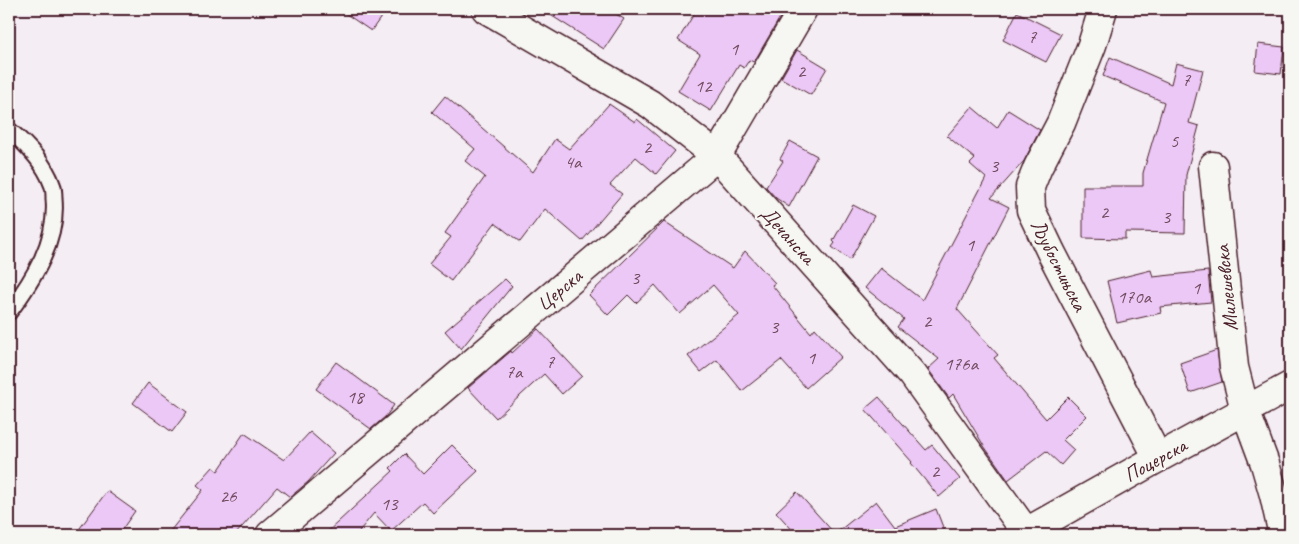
<svg xmlns="http://www.w3.org/2000/svg" width="1299" height="544" viewBox="0 0 1299 544" font-family="Caveat,sans-serif">
<style>
.building{fill:#ebc8f5;stroke:#4a1f2b}
.lines{fill:none;stroke-linecap:round;stroke-linejoin:round}
.service-casing{stroke:#4a1f2b;stroke-width:19}
.minor-casing{stroke:#4a1f2b;stroke-width:31}
.secondary-casing{stroke:#4a1f2b;stroke-width:31}
.service{stroke:#f6f6f2;stroke-width:15}
.minor{stroke:#f6f6f2;stroke-width:28}
.secondary{stroke:#f6f6f2;stroke-width:28}
.labels{text-anchor:middle;dominant-baseline:central;stroke-width:5;stroke-linejoin:round;paint-order:stroke}
.number-label{font-size:19px;fill:#72495e}
.street-label{font-size:21px;fill:#4a1f2b;stroke:#f6f6f2}
</style>
<rect width="100%" height="100%" fill="#f4edf3"/>
<filter id="ink" filterUnits="userSpaceOnUse"><feTurbulence type="fractalNoise" baseFrequency=".02" numOctaves="2"/><feDisplacementMap in="SourceGraphic" scale="10" xChannelSelector="R" yChannelSelector="G"/><feConvolveMatrix kernelMatrix="1 2 1 2 8 2 1 2 1" color-interpolation-filters="sRGB"/></filter>
<g filter="url(#ink)">
<path class="building" d="M 339,9 L 387,9 L 371,31 Z
M 541,9 L 608,9 L 624,19 L 604,49 Z
M 697,9 L 774,9 L 782,14 L 754,62 L 749,60 L 744,68 L 739,65 L 711,111 L 678,91 L 700,54 L 678,40 Z
M 1017,12 L 1061,34 L 1046,62 L 1003,40 Z
M 1258,44 L 1284,47 L 1281,74 L 1255,71 Z
M 797,50 L 827,68 L 811,95 L 781,78 Z
M 1110,57 L 1171,84 L 1176,63 L 1203,70 L 1189,123 L 1199,126 L 1186,175 L 1185,233 L 1125,232 L 1125,239 L 1083,238 L 1083,186 L 1143,186 L 1143,173 L 1164,102 L 1103,76 Z
M 445,96 L 533,172 L 555,139 L 569,149 L 609,104 L 635,122 L 637,119 L 675,151 L 656,174 L 636,157 L 610,185 L 622,194 L 582,241 L 545,209 L 520,242 L 495,223 L 451,281 L 429,264 L 451,237 L 445,233 L 485,177 L 465,161 L 475,149 L 432,112 Z
M 972,107 L 997,128 L 1008,110 L 1040,130 L 1024,161 L 991,198 L 1009,207 L 957,309 L 998,355 L 994,358 L 1046,419 L 1068,397 L 1087,416 L 1063,440 L 1074,450 L 1061,465 L 1046,451 L 1008,480 L 984,446 L 953,394 L 949,398 L 928,369 L 939,359 L 898,327 L 904,319 L 865,288 L 881,268 L 922,300 L 986,178 L 970,164 L 975,159 L 947,136 Z
M 790,141 L 817,156 L 789,207 L 776,198 L 766,187 L 783,161 L 780,159 Z
M 853,205 L 874,216 L 850,260 L 832,247 L 835,243 L 833,241 Z
M 664,222 L 733,268 L 745,251 L 775,283 L 772,285 L 811,333 L 815,328 L 841,357 L 806,388 L 781,360 L 742,391 L 717,360 L 701,372 L 688,356 L 739,315 L 713,285 L 680,314 L 655,285 L 636,303 L 628,295 L 608,315 L 589,295 Z
M 1151,270 L 1153,277 L 1208,271 L 1211,302 L 1160,307 L 1161,313 L 1117,323 L 1107,281 Z
M 505,279 L 512,286 L 461,349 L 445,331 Z
M 538,329 L 582,376 L 562,394 L 544,374 L 496,418 L 468,388 L 511,351 L 512,353 Z
M 1217,350 L 1222,382 L 1190,393 L 1180,363 Z
M 336,362 L 394,405 L 386,416 L 371,429 L 316,389 Z
M 148,383 L 187,412 L 172,432 L 133,403 Z
M 879,397 L 926,450 L 932,445 L 960,479 L 939,497 L 911,463 L 912,462 L 865,409 Z
M 310,432 L 334,453 L 308,482 L 290,497 L 277,487 L 235,535 L 167,535 L 203,490 L 197,485 L 213,467 L 218,471 L 244,433 L 284,460 Z
M 452,445 L 478,471 L 433,513 L 423,502 L 391,531 L 374,513 L 356,535 L 324,535 L 393,471 L 390,468 L 404,454 L 423,474 Z
M 107,491 L 135,511 L 118,535 L 75,535 Z
M 797,492 L 835,534 L 876,501 L 895,526 L 936,509 L 946,535 L 797,535 L 776,512 Z"/>
<g class="lines">
<defs>
<path id="service" d="M 9,130 C 26,144 44,162 52,184 C 54,188 54,194 54,199 C 58,241 33,280 9,312"/>
<path id="minor" d="M 486,9 L 650,104 L 717,156 L 913,375 L 1026,532
M 1103,9 L 1092,45 L 1061,123 L 1038,167 L 1030,187 L 1031,210 L 1051,252 L 1158,458
M 1213,166 L 1234,367 L 1245,410 L 1265,464 L 1274,495 L 1283,535
M 270,535 L 717,156 L 803,9"/>
<path id="secondary" d="M 1021,535 L 1158,458 L 1290,386"/>
</defs>
<use href="#service" class="service-casing"/>
<use href="#minor" class="minor-casing"/>
<use href="#secondary" class="secondary-casing"/>
<use href="#service" class="service"/>
<use href="#minor" class="minor"/>
<use href="#secondary" class="secondary"/>
</g>
</g>
<g class="labels">
<g class="number-label">
<text x="1032" y="37">7</text>
<text x="734" y="49">1</text>
<text x="801" y="71">2</text>
<text x="1186" y="80">7</text>
<text x="703" y="86">12</text>
<text x="1174" y="141">5</text>
<text x="647" y="147">2</text>
<text x="573" y="162">4a</text>
<text x="994" y="166">3</text>
<text x="1104" y="212">2</text>
<text x="1166" y="217">3</text>
<text x="970" y="245">1</text>
<text x="635" y="278">3</text>
<text x="1196" y="288">1</text>
<text x="1134" y="297">170a</text>
<text x="927" y="321">2</text>
<text x="774" y="327">3</text>
<text x="811" y="358">1</text>
<text x="550" y="362">7</text>
<text x="961" y="364">176a</text>
<text x="514" y="372">7a</text>
<text x="355" y="397">18</text>
<text x="935" y="471">2</text>
<text x="228" y="496">26</text>
<text x="389" y="504">13</text>
</g>
<g class="street-label">
<text transform="translate(788 235) rotate(48)">Дечанска</text>
<text transform="translate(1059 265) rotate(63)">Љубостињска</text>
<text transform="translate(1226 288) rotate(-96)">Милешевска</text>
<text transform="translate(559 290) rotate(-40)">Церска</text>
<text transform="translate(1155 460) rotate(-29)">Поцерска</text>
</g>
</g>
<rect width="1299" height="544" fill="none" stroke="#f6f6f2" stroke-width="30"/>
<rect x="15" y="15" width="1269" height="514" fill="none" stroke="#4a1f2b" stroke-width="2" filter="url(#ink)"/>
</svg>
